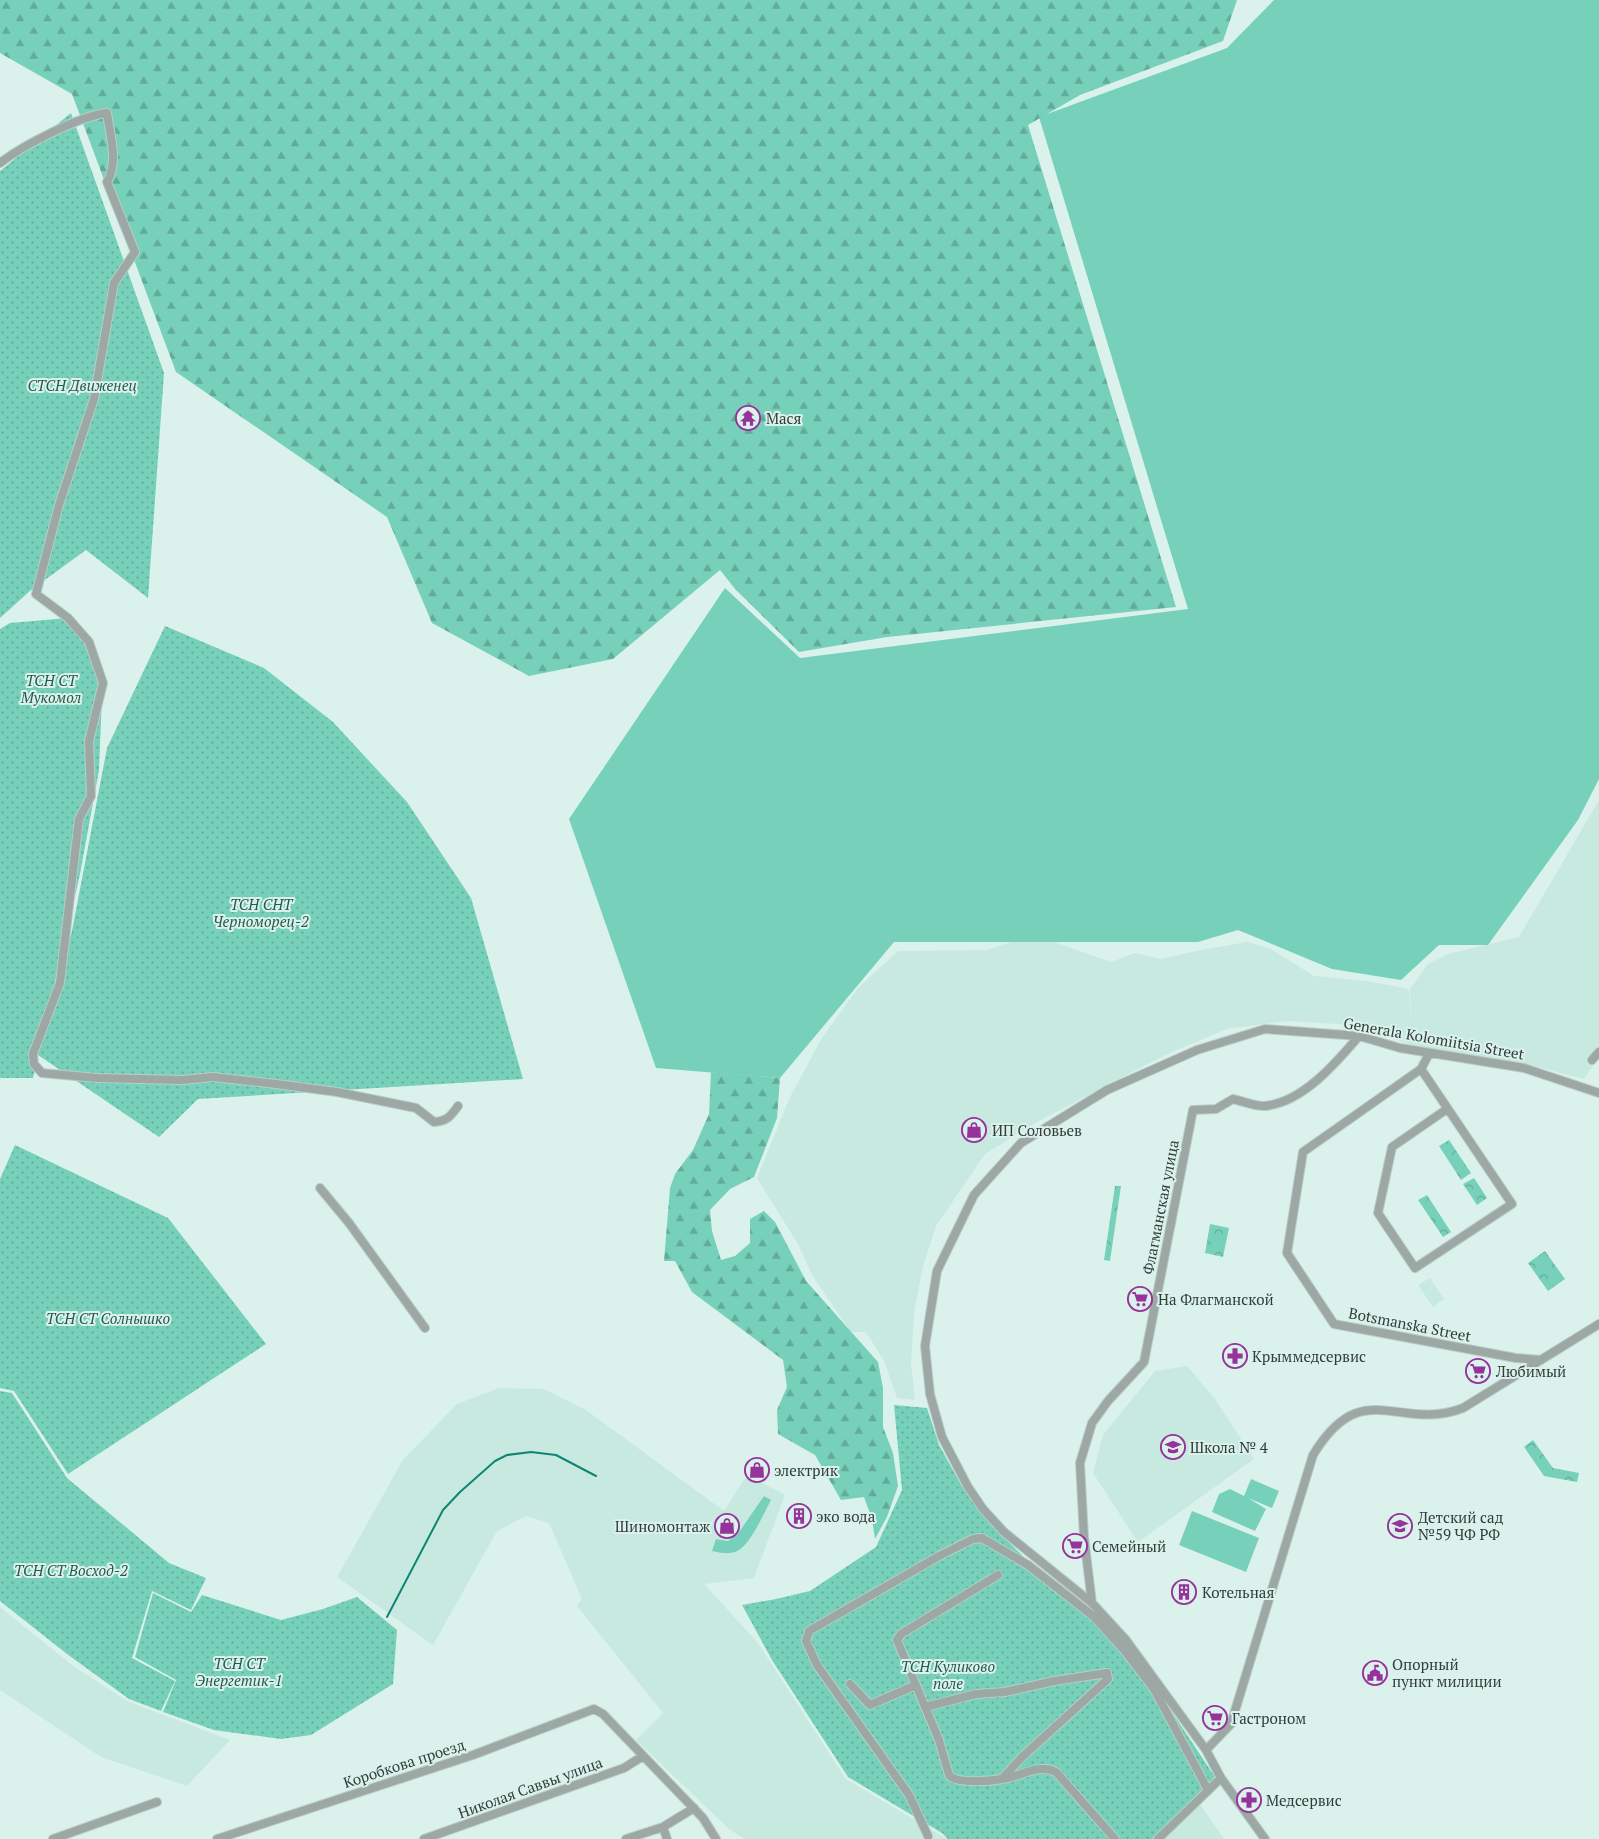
<svg xmlns="http://www.w3.org/2000/svg" width="1599" height="1839" viewBox="0 0 1599 1839" font-family="'PT Serif',serif">
<style>
.built{fill:#c8e9df}
.grass{fill:#77d1ba}
.forest{fill:url(#forest-firs)}
.park{fill:url(#park-crowns)}
.garden{fill:url(#garden-dots)}
.lines{fill:none;stroke-linecap:round;stroke-linejoin:round}
.stream{stroke:#0f8673;stroke-width:2}
.minor-casing{stroke:#b9cec8;stroke-width:10}
.minor{stroke:#9da7a4;stroke-width:8}
.labels{text-anchor:middle;dominant-baseline:central;stroke-width:4;stroke-linejoin:round;paint-order:stroke}
.park-label{font-size:15px;font-style:italic;fill:#255a4e;stroke:#daf2eb}
.poi-label{font-size:15px;fill:#333d3a;stroke:#daf2eb;text-anchor:start}
.street-label{font-size:15px;fill:#333d3a;stroke:#daf2eb}
</style>
<defs>
<pattern id="forest-firs" width="22" height="20" patternUnits="userSpaceOnUse" patternTransform="scale(1.25)"><rect width="22" height="20" fill="#77d1ba"/><path d="M5 1l3.5 6h-7zM16 11l3.5 6h-7z" fill="#62ab98"/></pattern>
<pattern id="park-crowns" width="20" height="18" patternUnits="userSpaceOnUse" patternTransform="scale(1.25)"><rect width="20" height="18" fill="#77d1ba"/><path d="M2 6a3 3 0 1 1 6 0M12 15a3 3 0 1 1 6 0" fill="none" stroke="#62ab98"/></pattern>
<pattern id="garden-dots" width="8" height="8" patternUnits="userSpaceOnUse" patternTransform="scale(1.25)"><rect width="8" height="8" fill="#77d1ba"/><path d="M2 2h.1M6 6h.1" fill="none" stroke="#62ab98" stroke-width="1.8" stroke-linecap="round"/></pattern>
</defs>
<rect width="100%" height="100%" fill="#daf2eb"/>
<path class="built" d="M 1599,800 L 1599,1057 L 1584,1079 L 1523,1063 L 1412,1045 L 1391,1038 L 1371,1026 L 1288,1021 L 1227,1029 L 1167,1054 L 1037,1122 L 985,1154 L 936,1226 L 923,1266 L 914,1313 L 911,1364 L 915,1400 L 897,1398 L 884,1361 L 866,1332 L 851,1332 L 812,1275 L 799,1246 L 757,1178 L 790,1097 L 822,1038 L 858,988 L 898,951 L 987,950 L 1024,938 L 1054,942 L 1111,962 L 1135,953 L 1161,959 L 1201,950 L 1247,942 L 1269,948 L 1314,976 L 1366,981 L 1409,989 L 1411,1024 L 1410,989 L 1428,964 L 1448,954 L 1519,937 Z
M 1430,1278 L 1444,1299 L 1433,1307 L 1418,1285 Z
M 1187,1366 L 1215,1399 L 1254,1459 L 1138,1542 L 1093,1473 L 1103,1435 L 1155,1371 Z
M 499,1388 L 544,1389 L 586,1410 L 724,1511 L 747,1475 L 785,1495 L 754,1578 L 704,1584 L 758,1643 L 846,1779 L 947,1839 L 744,1839 L 728,1828 L 636,1740 L 663,1713 L 577,1606 L 582,1599 L 549,1523 L 526,1516 L 497,1531 L 433,1645 L 337,1577 L 403,1460 L 457,1404 Z
M 0,1607 L 72,1665 L 127,1701 L 230,1740 L 187,1786 L 101,1757 L 0,1690 Z
M 1200,1804 L 1224,1839 L 1165,1839 Z"/>
<path class="grass" d="M 1274,0 L 1599,0 L 1599,779 L 1578,820 L 1488,945 L 1439,945 L 1401,980 L 1332,969 L 1238,930 L 1198,942 L 894,942 L 780,1078 L 656,1068 L 569,819 L 725,588 L 800,658 L 1188,609 L 1039,117 L 1227,48 Z
M 1251,1479 L 1279,1491 L 1272,1508 L 1248,1498 L 1266,1509 L 1255,1531 L 1212,1512 L 1219,1494 L 1230,1489 L 1244,1496 Z
M 764,1496 L 771,1500 C 764,1513 751,1543 739,1550 C 731,1555 721,1553 712,1551 L 716,1539 L 728,1541 L 737,1535 Z
M 1192,1511 L 1259,1538 L 1246,1572 L 1179,1545 Z"/>
<path class="forest" d="M 0,0 L 1237,0 L 1223,41 L 1080,95 L 1028,125 L 1176,607 L 887,637 L 799,652 L 736,590 L 720,570 L 613,659 L 529,676 L 432,623 L 387,517 L 176,372 L 72,94 L 0,53 Z
M 711,1072 L 780,1078 L 777,1118 L 754,1177 L 730,1189 L 710,1210 L 712,1231 L 721,1260 L 735,1256 L 750,1243 L 750,1219 L 764,1211 L 775,1222 L 806,1281 L 878,1362 L 883,1388 L 883,1427 L 893,1453 L 898,1486 L 887,1517 L 875,1539 L 872,1519 L 864,1497 L 841,1500 L 815,1455 L 778,1434 L 777,1410 L 787,1387 L 783,1360 L 692,1292 L 675,1261 L 664,1261 L 670,1188 L 675,1174 L 693,1150 L 709,1114 Z"/>
<path class="park" d="M 1449,1140 L 1471,1173 L 1461,1180 L 1439,1146 Z
M 1474,1178 L 1487,1198 L 1477,1205 L 1463,1184 Z
M 1115,1186 L 1121,1186 L 1110,1261 L 1104,1260 Z
M 1427,1195 L 1451,1232 L 1443,1237 L 1418,1200 Z
M 1210,1224 L 1229,1228 L 1223,1257 L 1205,1253 Z
M 1545,1251 L 1565,1279 L 1548,1291 L 1528,1263 Z
M 1533,1440 L 1553,1468 L 1579,1473 L 1577,1482 L 1544,1476 L 1524,1447 Z"/>
<path class="garden" d="M 71,113 L 164,373 L 148,598 L 86,550 L 31,590 L 0,618 L 0,171 Z
M 68,618 L 103,670 L 99,770 L 80,874 L 41,1042 L 72,931 L 107,748 L 165,626 L 264,668 L 333,722 L 407,802 L 471,898 L 523,1079 L 198,1099 L 159,1137 L 38,1055 L 33,1078 L 0,1078 L 0,629 L 10,623 Z
M 15,1145 L 168,1218 L 266,1344 L 68,1474 L 14,1391 L 0,1388 L 0,1179 Z
M 0,1391 L 12,1393 L 67,1478 L 169,1563 L 206,1578 L 191,1610 L 152,1591 L 132,1658 L 175,1681 L 161,1711 L 129,1699 L 67,1654 L 0,1601 Z
M 894,1405 L 927,1408 L 939,1445 L 963,1488 L 991,1525 L 1027,1560 L 1088,1605 L 1117,1635 L 1166,1703 L 1215,1777 L 1152,1839 L 948,1839 L 942,1833 L 848,1777 L 772,1660 L 742,1605 L 776,1599 L 810,1591 L 876,1547 L 902,1490 Z
M 153,1593 L 191,1612 L 202,1595 L 281,1620 L 323,1609 L 357,1597 L 397,1630 L 393,1684 L 311,1735 L 281,1739 L 214,1730 L 163,1712 L 176,1680 L 135,1657 Z"/>
<g class="lines">
<path class="stream" d="M 387,1617 L 443,1510 L 460,1492 L 495,1461 L 507,1455 L 531,1452 L 556,1455 L 596,1476"/>
<defs>
<path id="minor" d="M 0,163 C 22,146 79,116 107,113 C 110,136 119,161 107,182 L 135,252 L 114,283 L 94,399 L 59,505 L 36,594 L 68,618 L 89,642 L 103,683 L 89,741 L 91,796 L 79,819 L 60,983 L 33,1054 L 34,1064 L 42,1073 L 97,1078 L 183,1080 L 213,1077 L 276,1084 L 337,1092 L 416,1108 L 434,1122 C 447,1121 451,1116 458,1106
M 1429,1054 L 1421,1069 L 1512,1204 L 1415,1268 L 1378,1213 L 1392,1147 L 1447,1109
M 1592,1060 L 1599,1052
M 1421,1069 L 1303,1152 L 1287,1253 L 1334,1324 L 1516,1358 L 1541,1360
M 320,1188 L 349,1223 L 425,1328
M 998,1575 L 901,1634 L 897,1640 L 939,1740 L 949,1775 C 955,1784 991,1781 1002,1779 C 1020,1777 1038,1763 1056,1772 L 1115,1839
M 1092,1603 L 1084,1537 L 1080,1463 L 1092,1423 L 1108,1401 L 1144,1362 L 1193,1110 L 1216,1109 L 1233,1099 C 1242,1101 1254,1106 1264,1106 C 1302,1103 1336,1063 1359,1036
M 850,1684 L 870,1705 L 916,1685
M 925,1707 L 976,1694 L 1005,1692 L 1054,1681 L 1107,1673 L 1108,1679 L 1022,1757 L 1002,1779
M 1206,1750 L 1231,1724 L 1313,1455 C 1363,1373 1398,1433 1463,1408 L 1599,1324
M 663,1827 L 667,1839
M 928,1836 L 909,1795 L 817,1665 L 806,1641 L 809,1631 L 939,1556 L 973,1539 L 982,1538 L 1028,1565 L 1093,1616 L 1125,1651 L 1154,1689 L 1208,1790
M 53,1839 L 157,1802
M 217,1839 L 473,1755 L 594,1709 L 603,1714 L 703,1818 L 716,1839
M 424,1839 L 624,1768 L 643,1756
M 626,1839 L 663,1827 L 694,1808
M 1158,1839 L 1221,1778
M 1265,1839 L 1221,1778 L 1206,1750 L 1126,1640 L 1092,1603 L 1004,1532 L 983,1509 L 968,1487 L 942,1437 L 930,1394 L 925,1346 L 937,1271 L 974,1195 L 1021,1143 L 1107,1090 L 1197,1050 L 1265,1029 L 1359,1036 L 1400,1048 L 1524,1068 L 1599,1093"/>
</defs>
<use href="#minor" class="minor-casing"/>
<use href="#minor" class="minor"/>
</g>
<defs>
<symbol id="temple-ring" viewBox="-11 -11 22 22"><circle r="9.5" fill="#daf2eb" stroke="#95339a" stroke-width="1.5"/><path d="M0-6L5-2H3V0L6.5 2.5H4V6H1.5V3h-3V6H-4V2.5H-6.5L-3 0V-2H-5Z" fill="#95339a"/></symbol>
<symbol id="shop-ring" viewBox="-11 -11 22 22"><circle r="9.5" fill="#daf2eb" stroke="#95339a" stroke-width="1.5"/><path d="M-5-2.5h2.3a2.7 3.5 0 0 1 5.4 0H5L5.5 6h-11ZM-1.5-2.5h3a1.5 2.3 0 0 0-3 0Z" fill="#95339a"/></symbol>
<symbol id="supermarket-ring" viewBox="-11 -11 22 22"><circle r="9.5" fill="#daf2eb" stroke="#95339a" stroke-width="1.5"/><path d="M-6-5.5h2.5l.6 2H6L4.5 2H-2.5L-4.4-4H-6ZM-1.5 3.2a1.3 1.3 0 1 0 .1 0ZM3 3.2a1.3 1.3 0 1 0 .1 0Z" fill="#95339a"/></symbol>
<symbol id="pharmacy-ring" viewBox="-11 -11 22 22"><circle r="9.5" fill="#daf2eb" stroke="#95339a" stroke-width="1.5"/><path d="M-2-6h4v4h4v4h-4v4h-4v-4h-4v-4h4Z" fill="#95339a"/></symbol>
<symbol id="school-ring" viewBox="-11 -11 22 22"><circle r="9.5" fill="#daf2eb" stroke="#95339a" stroke-width="1.5"/><path d="M0-5L7-2L0 1L-7-2ZM-4 1L0 2.5L4 1V4Q0 6-4 4Z" fill="#95339a"/></symbol>
<symbol id="building-ring" viewBox="-11 -11 22 22"><circle r="9.5" fill="#daf2eb" stroke="#95339a" stroke-width="1.5"/><path d="M-4-6H4V6H1V3H-1V6H-4ZM-2.5-4.3h1.7v1.8h-1.7ZM.8-4.3h1.7v1.8H.8ZM-2.5-1h1.7V.8h-1.7ZM.8-1h1.7V.8H.8Z" fill="#95339a"/></symbol>
<symbol id="civic-ring" viewBox="-11 -11 22 22"><circle r="9.5" fill="#daf2eb" stroke="#95339a" stroke-width="1.5"/><path d="M-.6-6.5H3V-4.5H.6V-3L4-1V1h2V6H-6V1h2V-1L-.6-3ZM-1.2 2.5V6h2.4V2.5Z" fill="#95339a"/></symbol>
</defs>
<g fill-rule="evenodd">
<use href="#temple-ring" x="734" y="404" width="28" height="28"/>
<use href="#shop-ring" x="960" y="1116" width="28" height="28"/>
<use href="#supermarket-ring" x="1126" y="1285" width="28" height="28"/>
<use href="#pharmacy-ring" x="1221" y="1342" width="28" height="28"/>
<use href="#supermarket-ring" x="1464" y="1357" width="28" height="28"/>
<use href="#school-ring" x="1159" y="1433" width="28" height="28"/>
<use href="#shop-ring" x="743" y="1456" width="28" height="28"/>
<use href="#building-ring" x="785" y="1502" width="28" height="28"/>
<use href="#shop-ring" x="713" y="1512" width="28" height="28"/>
<use href="#school-ring" x="1386" y="1512" width="28" height="28"/>
<use href="#supermarket-ring" x="1061" y="1532" width="28" height="28"/>
<use href="#building-ring" x="1170" y="1578" width="28" height="28"/>
<use href="#civic-ring" x="1361" y="1659" width="28" height="28"/>
<use href="#supermarket-ring" x="1201" y="1704" width="28" height="28"/>
<use href="#pharmacy-ring" x="1235" y="1786" width="28" height="28"/>
</g>
<g class="labels">
<g class="park-label">
<text x="82" y="385">СТСН Движенец</text>
<text x="51" y="680">ТСН СТ<tspan x="51" dy="17">Мукомол</tspan></text>
<text x="261" y="904">ТСН СНТ<tspan x="261" dy="17">Черноморец-2</tspan></text>
<text x="108" y="1318">ТСН СТ Солнышко</text>
<text x="71" y="1570">ТСН СТ Восход-2</text>
<text x="239" y="1663">ТСН СТ<tspan x="239" dy="17">Энергетик-1</tspan></text>
<text x="948" y="1666">ТСН Куликово<tspan x="948" dy="17">поле</tspan></text>
</g>
<g class="poi-label">
<text x="766" y="418">Мася</text>
<text x="992" y="1130">ИП Соловьев</text>
<text x="1158" y="1299">На Флагманской</text>
<text x="1252" y="1356">Крыммедсервис</text>
<text x="1496" y="1371">Любимый</text>
<text x="1190" y="1447">Школа № 4</text>
<text x="774" y="1470">электрик</text>
<text x="816" y="1516">эко вода</text>
<text x="1418" y="1517">Детский сад<tspan x="1418" dy="17">№59 ЧФ РФ</tspan></text>
<text x="710" y="1526" text-anchor="end">Шиномонтаж</text>
<text x="1092" y="1546">Семейный</text>
<text x="1202" y="1592">Котельная</text>
<text x="1392" y="1664">Опорный<tspan x="1392" dy="17">пункт милиции</tspan></text>
<text x="1232" y="1718">Гастроном</text>
<text x="1266" y="1800">Медсервис</text>
</g>
<g class="street-label">
<text transform="translate(1434 1038) rotate(10)">Generala Kolomiitsia Street</text>
<text transform="translate(1160 1207) rotate(-79)">Флагманская улица</text>
<text transform="translate(1410 1324) rotate(11)">Botsmanska Street</text>
<text transform="translate(404 1763) rotate(-18)">Коробкова проезд</text>
<text transform="translate(530 1787) rotate(-20)">Николая Саввы улица</text>
</g>
</g>
</svg>
